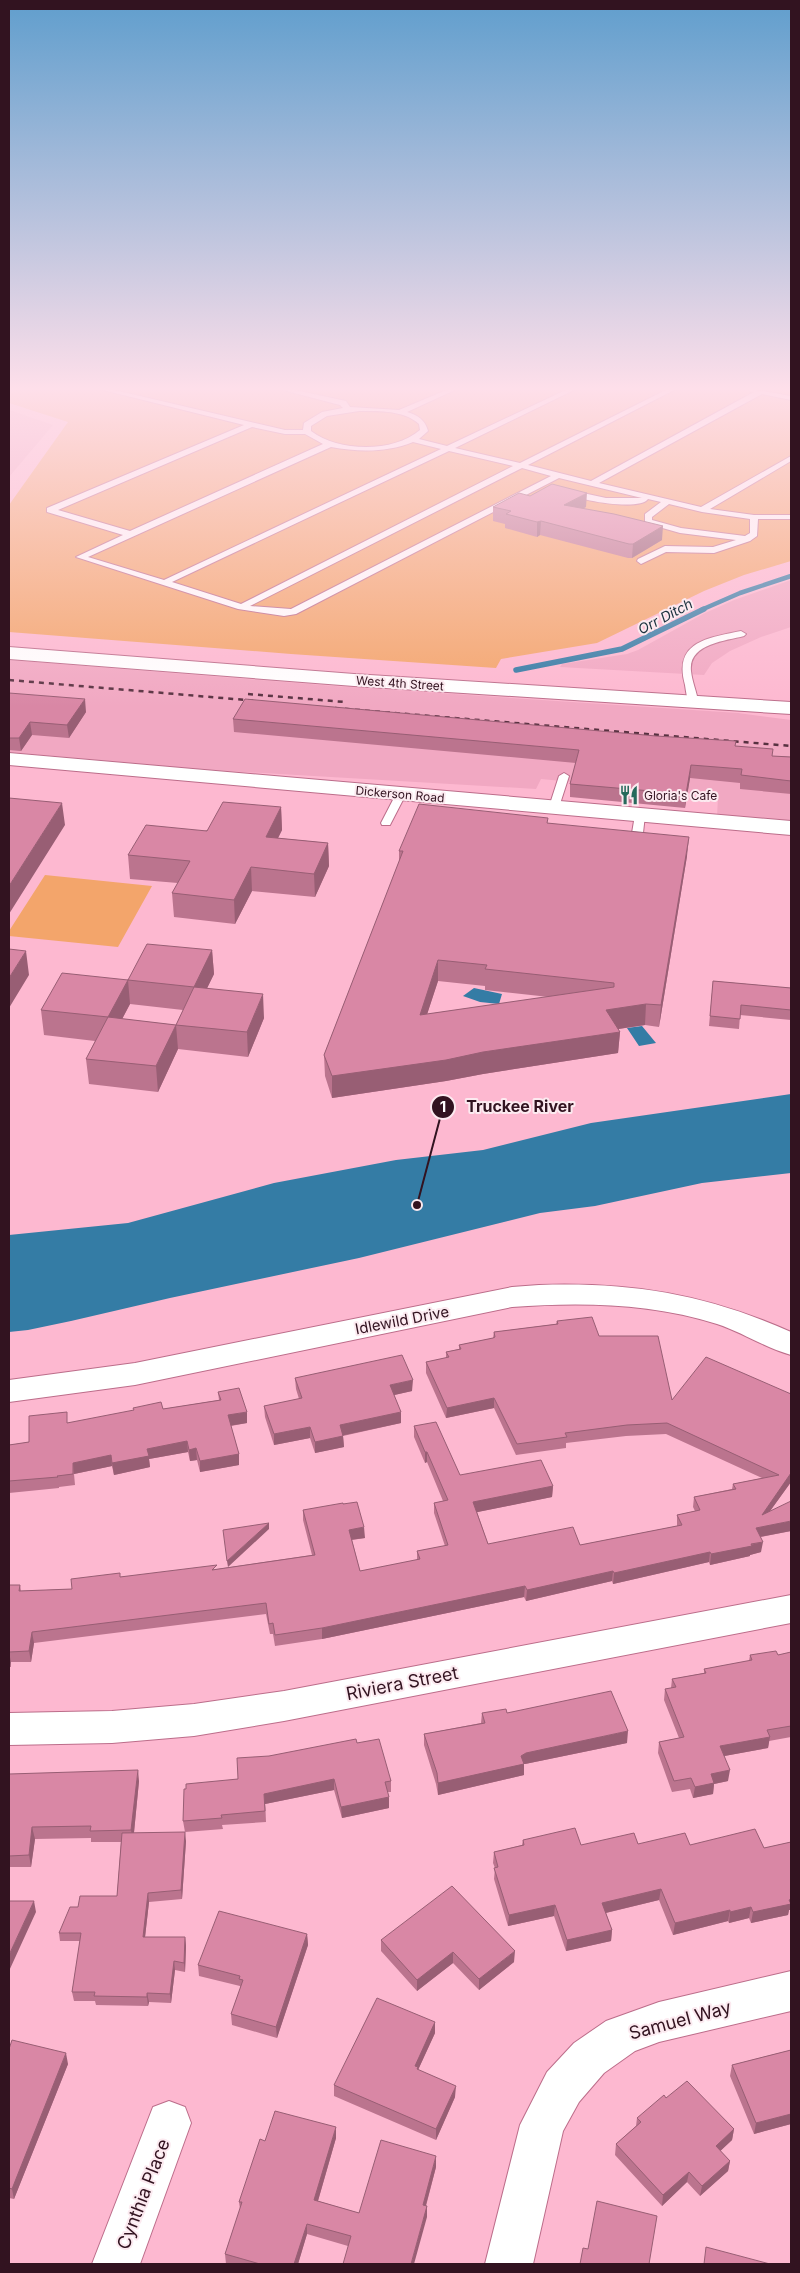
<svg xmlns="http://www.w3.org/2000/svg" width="800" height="2273" viewBox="0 0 800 2273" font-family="Inter,sans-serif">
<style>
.built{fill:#f1a8c2}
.green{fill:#f3a56b}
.water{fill:#347ca5}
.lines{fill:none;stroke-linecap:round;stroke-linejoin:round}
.stream-far1{stroke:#347ca5;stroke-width:4.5}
.stream{stroke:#347ca5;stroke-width:5.5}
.lane-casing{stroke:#bc6d8a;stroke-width:2}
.street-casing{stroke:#bc6d8a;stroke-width:2}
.secondary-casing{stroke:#bc6d8a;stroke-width:2}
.lane{fill:#fff;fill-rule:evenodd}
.street{fill:#fff;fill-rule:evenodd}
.secondary{fill:#fff;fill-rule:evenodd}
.rail{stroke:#573140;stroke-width:2.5;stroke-dasharray:5 5;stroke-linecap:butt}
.wall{fill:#bb748e;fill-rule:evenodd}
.shaded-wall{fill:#985e74}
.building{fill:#d987a5;stroke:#985e74;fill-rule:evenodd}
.labels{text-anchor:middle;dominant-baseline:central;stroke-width:4;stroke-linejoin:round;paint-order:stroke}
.far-street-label{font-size:12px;fill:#321320;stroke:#fceaf0}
.far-poi-label{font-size:12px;fill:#321320;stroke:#fceaf0;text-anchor:start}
.far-water-label{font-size:14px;font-style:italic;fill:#1a313e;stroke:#fceaf0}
.street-label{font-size:15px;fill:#321320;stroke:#fceaf0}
.near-street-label{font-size:18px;fill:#321320;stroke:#fceaf0}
.leader{fill:none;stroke:#321320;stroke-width:2}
.callout-dot{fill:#321320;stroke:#fceaf0;stroke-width:2}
.mark-label{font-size:15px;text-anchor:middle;font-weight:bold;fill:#fff}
.callout-label{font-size:16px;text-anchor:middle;font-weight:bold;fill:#321320;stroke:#fceaf0;stroke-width:4;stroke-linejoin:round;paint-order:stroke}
</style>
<rect width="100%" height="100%" fill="#fdb8d0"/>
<path class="built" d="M 9,410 L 53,425 L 9,477 Z
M 791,580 L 791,627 L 761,637 L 730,651 L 712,663 L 704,675 L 560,667 L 562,664 L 627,654 L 638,650 L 703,614 L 734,600 Z
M 9,660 L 334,686 L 738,713 L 791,720 L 791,823 L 717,818 L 718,796 L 541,779 L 536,789 L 209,770 L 9,752 Z"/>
<path class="green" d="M 9,389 L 791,389 L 791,561 L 744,575 L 704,591 L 597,643 L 501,659 L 496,668 L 291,654 L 9,632 L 9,505 L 68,422 L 9,403 Z
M 45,875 L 152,886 L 118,947 L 9,936 L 9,931 Z"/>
<path class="water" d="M 474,988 L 502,994 L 499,1004 L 480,1002 L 463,996 Z
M 642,1026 L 656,1043 L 639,1046 L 627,1028 Z
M 791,1094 L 791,1173 L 702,1183 L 595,1206 L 540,1213 L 359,1258 L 170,1298 L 71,1321 L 28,1330 L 9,1332 L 9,1235 L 128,1223 L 274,1183 L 396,1160 L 483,1150 L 591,1123 Z"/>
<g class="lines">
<path class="stream-far1" d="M 701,610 L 740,593 L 791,576"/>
<path class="stream" d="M 516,670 L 622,649 L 704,609"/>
<defs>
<path id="lane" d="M 99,389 L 110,389 L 285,430 L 303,430 L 304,423 L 322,412 L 343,408 L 340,405 L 279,389 L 290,389 L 346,401 L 350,407 L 399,410 L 449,389 L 457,389 L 407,412 C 418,415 425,420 428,431 L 419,439 L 447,446 L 568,389 L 576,389 L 455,448 L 520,463 L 668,389 L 676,389 L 528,465 L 591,481 L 754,392 L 750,392 L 750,389 L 791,396 L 791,400 L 762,394 L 599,483 L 701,507 L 791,456 L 791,461 L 710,509 L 754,515 L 791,515 L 791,519 L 758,519 L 757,536 L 750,541 L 714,553 L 666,552 L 641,564 L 637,561 L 638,559 L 665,546 L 713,547 L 736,540 L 680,533 L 645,523 L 645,514 L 661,502 L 648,499 C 641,511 576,501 565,492 L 569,490 L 606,498 L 642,498 L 559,478 L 296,614 L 284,616 L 238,609 L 76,557 L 123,535 L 47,512 L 47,508 L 244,425 ZM 359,411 C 378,411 404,410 419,424 L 420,430 C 393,453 339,452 311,431 L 311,426 L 327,416 ZM 252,427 L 285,434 L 305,434 L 323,444 L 130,531 L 58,510 ZM 413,442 L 441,449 L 164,580 L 88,557 L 331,447 C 358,452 386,453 413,442 ZM 449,451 L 513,466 L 241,604 L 172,582 ZM 522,468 L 551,476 L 291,609 L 250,606 ZM 669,504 L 702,512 L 750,519 L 750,533 L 745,536 L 681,528 L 652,520 L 652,517 Z
M 741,631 L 746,634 L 744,636 C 725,641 688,644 691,671 C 692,682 697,692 698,702 L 697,704 L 689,704 C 687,698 686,692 685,685 C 673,642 707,638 741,631 Z
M 564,773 L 569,776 L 559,807 L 554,810 L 550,809 L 549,807 L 559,776 Z
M 401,791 L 406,794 L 391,823 L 390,825 L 382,825 L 381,823 L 396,794 Z
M 640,812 L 645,815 L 642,842 L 636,845 L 625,844 L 623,842 L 625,840 L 631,839 L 635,815 Z"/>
<path id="street" d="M 9,753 L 791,821 L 791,835 L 9,765 Z
M 791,1595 L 791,1623 L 284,1721 L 194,1736 L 112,1743 L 9,1745 L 9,1713 L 112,1711 L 194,1704 L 284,1691 Z
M 791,1971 L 791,2011 L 659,2042 L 635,2051 L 604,2073 L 579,2102 L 563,2131 L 533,2264 L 485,2264 L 520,2125 L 547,2072 L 574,2043 L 606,2021 L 659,2002 Z
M 169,2101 L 185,2107 L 191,2123 L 140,2264 L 92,2264 L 153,2107 Z"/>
<path id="secondary" d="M 9,647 L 354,674 L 791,702 L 791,714 L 354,686 L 9,659 Z
M 539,1285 C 632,1282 706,1294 791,1332 L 791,1355 C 765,1348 742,1332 717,1324 C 651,1303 580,1302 512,1307 L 135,1385 L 9,1402 L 9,1380 L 135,1363 L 512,1287 Z"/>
</defs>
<use href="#lane" class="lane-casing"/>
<use href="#street" class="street-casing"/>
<use href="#secondary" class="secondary-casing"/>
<use href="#lane" class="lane"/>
<use href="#street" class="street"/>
<use href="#secondary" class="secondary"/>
<path class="rail" d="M 9,680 L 258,701
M 248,694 L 345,702
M 335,708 L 791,746"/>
</g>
<path class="wall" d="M 530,496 L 586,507 L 583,508 L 662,540 L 632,558 L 628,558 L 540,535 L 537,537 L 505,528 L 505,524 L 493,521 L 493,507 Z
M 9,693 L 86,712 L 69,738 L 32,735 L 21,751 L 9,750 Z
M 233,719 L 735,746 L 772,756 L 791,757 L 791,794 L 740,789 L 740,783 L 690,778 L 685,808 L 570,797 L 570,784 L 576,763 L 234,732 Z
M 281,807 L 282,830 L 278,838 L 328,843 L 329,866 L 315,897 L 252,891 L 235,924 L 174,917 L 172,893 L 178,883 L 130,879 L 128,855 Z
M 548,823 L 687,856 L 659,1027 L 645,1025 L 618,1029 L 620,1032 L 618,1053 L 483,1074 L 446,1081 L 332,1098 L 325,1076 L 324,1055 L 399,862 L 399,851 ZM 438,981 L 485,986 L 485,990 L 549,997 L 427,1014 Z
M 212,950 L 214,974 L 207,988 L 264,1018 L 248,1057 L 178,1049 L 158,1092 L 89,1084 L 86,1059 L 95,1041 L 44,1035 L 41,1010 ZM 130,1004 L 183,1010 L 176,1025 L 122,1019 Z
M 713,981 L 791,988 L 791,1020 L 740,1015 L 739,1029 L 709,1026 Z
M 557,1321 L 599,1336 L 672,1400 L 791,1394 L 791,1482 L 770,1511 L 791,1531 L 761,1537 L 761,1552 L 750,1555 L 750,1556 L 710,1565 L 709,1562 L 613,1584 L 612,1581 L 526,1601 L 524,1597 L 322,1639 L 275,1646 L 273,1634 L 270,1634 L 266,1614 L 34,1643 L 31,1662 L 11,1662 L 11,1667 L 9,1667 L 9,1585 L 20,1585 L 21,1591 L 72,1589 L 120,1577 L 217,1569 L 312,1555 L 303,1520 L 303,1510 L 343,1504 L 365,1538 L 352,1540 L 360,1571 L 417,1560 L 417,1551 L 445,1546 L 434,1513 L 434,1503 L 443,1501 L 427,1462 L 425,1463 L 414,1437 L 414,1426 L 460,1475 L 553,1486 L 552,1497 L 477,1512 L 488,1544 L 580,1545 L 677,1526 L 677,1515 L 695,1511 L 693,1507 L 694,1497 L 732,1489 L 733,1484 L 762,1478 L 666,1434 L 626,1436 L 566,1443 L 566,1448 L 516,1455 L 494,1408 L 446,1418 L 426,1373 L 426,1362 L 446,1358 L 446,1352 L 459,1349 L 459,1345 L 493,1338 L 494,1332 L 556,1324 Z
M 295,1378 L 412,1391 L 394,1395 L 401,1423 L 343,1436 L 344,1447 L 315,1453 L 310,1438 L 274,1445 L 265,1417 L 264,1406 L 299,1399 L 296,1389 Z
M 218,1392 L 247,1423 L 231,1426 L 239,1454 L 239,1465 L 200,1472 L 197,1460 L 190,1461 L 188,1452 L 149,1459 L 150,1467 L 114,1475 L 112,1466 L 74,1474 L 75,1485 L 59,1487 L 59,1488 L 9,1493 L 9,1445 L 29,1442 L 68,1423 L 163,1409 L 219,1400 Z
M 791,1652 L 791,1737 L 769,1741 L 768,1748 L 724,1756 L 728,1781 L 714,1784 L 713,1794 L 693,1798 L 690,1789 L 672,1792 L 658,1753 L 659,1742 L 679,1738 L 664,1700 L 665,1689 L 671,1688 L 672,1679 L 704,1673 L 704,1669 L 749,1661 L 750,1655 L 778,1655 Z
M 482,1713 L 507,1713 L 627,1743 L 525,1764 L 524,1764 L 524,1775 L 438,1795 L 436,1784 L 424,1745 L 424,1734 L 481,1723 Z
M 357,1743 L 391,1781 L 391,1792 L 387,1792 L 389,1808 L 342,1818 L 334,1790 L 265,1804 L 266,1822 L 222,1825 L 223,1829 L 185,1832 L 183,1821 L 186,1789 L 238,1779 L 269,1756 Z
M 9,1774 L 139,1781 L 134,1833 L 186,1841 L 182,1899 L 149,1902 L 145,1937 L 185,1937 L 186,1946 L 185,1972 L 175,1970 L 171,2003 L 149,2002 L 148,2006 L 96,2005 L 95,2001 L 74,2001 L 72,1992 L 80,1941 L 60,1941 L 59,1933 L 78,1907 L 117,1896 L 121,1842 L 91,1842 L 91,1838 L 35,1839 L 31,1867 L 9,1867 Z
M 523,1840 L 581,1845 L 638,1844 L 690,1845 L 764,1848 L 791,1842 L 791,1910 L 789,1910 L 788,1915 L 751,1923 L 749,1918 L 729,1923 L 728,1921 L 673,1935 L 659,1900 L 606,1913 L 612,1930 L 611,1941 L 566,1951 L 554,1916 L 508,1926 L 494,1879 L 495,1868 L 493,1863 L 494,1852 L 522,1845 Z
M 307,1934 L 308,1945 L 277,2038 L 232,2025 L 231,2014 L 240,1989 L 240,1986 L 199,1976 L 198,1965 Z
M 381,1940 L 514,1962 L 479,1990 L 453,1963 L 417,1991 L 381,1951 Z
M 435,2022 L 435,2033 L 418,2070 L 455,2097 L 436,2140 L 334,2096 L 334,2085 Z
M 9,2049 L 68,2064 L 14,2199 L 9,2198 Z
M 791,2050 L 791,2124 L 754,2134 L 730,2076 L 732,2065 Z
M 666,2098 L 734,2129 L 732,2140 L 720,2151 L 730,2161 L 728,2171 L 700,2196 L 687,2182 L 662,2206 L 615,2155 L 616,2144 L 636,2126 L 637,2118 Z
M 336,2138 L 318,2201 L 359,2213 L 436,2167 L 426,2206 L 427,2206 L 427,2217 L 348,2246 L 307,2234 L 298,2264 L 226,2264 L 225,2254 L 240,2209 L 239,2202 L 265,2141 Z"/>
<path class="shaded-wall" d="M 587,493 L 586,507 L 563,519 L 564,505 Z
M 541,521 L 540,535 L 537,537 L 537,522 Z
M 663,526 L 662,540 L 632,558 L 633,544 Z
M 85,699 L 86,712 L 69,738 L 67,725 Z
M 30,722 L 32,735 L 21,751 L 19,738 Z
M 691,765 L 690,778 L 685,808 L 686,794 Z
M 62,803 L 65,825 L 9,914 L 9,886 Z
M 281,807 L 282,830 L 267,860 L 266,837 Z
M 689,837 L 687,856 L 659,1027 L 661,1005 Z
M 328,843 L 329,866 L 315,897 L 314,874 Z
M 251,867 L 252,891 L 235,924 L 234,900 Z
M 212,950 L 214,974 L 196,1011 L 194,987 Z
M 26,951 L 29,975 L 9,1008 L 9,978 Z
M 438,960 L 438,981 L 420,1036 L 420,1015 Z
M 128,980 L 130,1004 L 110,1042 L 108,1017 Z
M 263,994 L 264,1018 L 248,1057 L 247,1032 Z
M 646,1004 L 645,1025 L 605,1031 L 606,1010 Z
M 176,1025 L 178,1049 L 158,1092 L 156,1066 Z
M 620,1032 L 618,1053 L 483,1074 L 446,1081 L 332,1098 L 332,1076 L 483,1052 Z
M 413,1380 L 412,1391 L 390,1396 L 390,1385 Z
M 494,1398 L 494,1408 L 446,1418 L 447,1408 Z
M 247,1412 L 247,1423 L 228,1426 L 228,1415 Z
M 401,1412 L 401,1423 L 340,1436 L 340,1425 Z
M 310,1427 L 310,1438 L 274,1445 L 274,1434 Z
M 343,1436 L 344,1447 L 315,1453 L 315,1442 Z
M 187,1441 L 188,1452 L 149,1459 L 150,1467 L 114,1475 L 112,1463 L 147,1449 Z
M 196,1448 L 197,1460 L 190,1461 L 189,1450 Z
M 425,1452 L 427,1452 L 427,1462 L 425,1463 Z
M 239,1454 L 239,1465 L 200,1472 L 200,1461 Z
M 111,1455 L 112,1466 L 74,1474 L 75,1485 L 73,1463 Z
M 791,1473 L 791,1482 L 760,1525 L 762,1515 Z
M 553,1486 L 552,1497 L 473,1513 L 473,1502 Z
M 791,1521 L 791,1531 L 754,1538 L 756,1528 Z
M 269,1523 L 269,1529 L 228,1567 L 227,1561 Z
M 364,1527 L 365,1538 L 349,1540 L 349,1530 Z
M 763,1542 L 761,1552 L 750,1555 L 750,1556 L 710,1565 L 711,1554 Z
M 710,1552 L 709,1562 L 613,1584 L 614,1573 Z
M 613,1571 L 612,1581 L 526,1601 L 527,1590 Z
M 525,1586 L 524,1597 L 322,1639 L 322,1628 Z
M 32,1632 L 34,1643 L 31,1662 L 29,1651 Z
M 9,1652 L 11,1662 L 11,1667 L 9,1657 Z
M 628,1731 L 627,1743 L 525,1764 L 524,1764 L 524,1775 L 438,1795 L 438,1783 L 521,1756 L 526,1753 Z
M 770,1737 L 768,1748 L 719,1757 L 720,1746 Z
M 138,1770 L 139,1781 L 133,1842 L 131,1830 Z
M 730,1770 L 728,1781 L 714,1784 L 713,1794 L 693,1798 L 695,1787 L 711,1774 Z
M 334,1779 L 334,1790 L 265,1804 L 266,1822 L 264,1794 Z
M 389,1797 L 389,1808 L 342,1818 L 341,1807 Z
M 32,1827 L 35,1839 L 31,1867 L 29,1855 Z
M 185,1832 L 186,1841 L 182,1899 L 181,1890 Z
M 661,1889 L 659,1900 L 601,1914 L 602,1903 Z
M 148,1893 L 149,1902 L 144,1946 L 143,1937 Z
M 791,1899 L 791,1910 L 789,1910 L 788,1915 L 751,1923 L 753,1912 Z
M 34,1901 L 36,1912 L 9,1971 L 9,1955 Z
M 555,1905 L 554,1916 L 508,1926 L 509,1915 Z
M 751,1907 L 749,1918 L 729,1923 L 730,1912 Z
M 730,1910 L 728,1921 L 673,1935 L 675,1923 Z
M 612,1930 L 611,1941 L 566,1951 L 567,1940 Z
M 307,1934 L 308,1945 L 277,2038 L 276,2027 Z
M 185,1937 L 186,1946 L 185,1972 L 184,1963 Z
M 515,1951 L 514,1962 L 479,1990 L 479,1979 Z
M 453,1952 L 453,1963 L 417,1991 L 417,1980 Z
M 174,1961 L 175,1970 L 171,2003 L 170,1994 Z
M 147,1993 L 149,2002 L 148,2006 L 147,1997 Z
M 435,2022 L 435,2033 L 418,2070 L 415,2066 Z
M 66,2053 L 68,2064 L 14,2199 L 12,2189 Z
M 456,2086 L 455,2097 L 436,2140 L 436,2129 Z
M 791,2114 L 791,2124 L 754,2134 L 756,2123 Z
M 336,2127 L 336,2138 L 315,2211 L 314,2200 Z
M 734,2129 L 732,2140 L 714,2157 L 716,2146 Z
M 436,2156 L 436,2167 L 423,2216 L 423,2205 Z
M 730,2161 L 728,2171 L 700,2196 L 702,2186 Z
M 689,2172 L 687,2182 L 662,2206 L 663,2195 Z
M 427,2206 L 427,2217 L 414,2264 L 411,2264 Z
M 307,2224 L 307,2234 L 298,2264 L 294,2264 Z"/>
<path class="building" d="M 552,484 L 587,493 L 564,505 L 614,514 L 663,526 L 633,544 L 629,544 L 541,521 L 537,522 L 506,514 L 511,511 L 493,507 L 519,493 L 530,496 Z
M 9,693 L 85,699 L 67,725 L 30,722 L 19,738 L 9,738 Z
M 245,699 L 656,736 L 736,741 L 735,746 L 773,749 L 772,756 L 791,757 L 791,781 L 741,775 L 742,769 L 691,765 L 686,794 L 570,784 L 579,750 L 233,719 Z
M 9,798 L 62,803 L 9,886 Z
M 223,802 L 281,807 L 266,837 L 328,843 L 314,874 L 251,867 L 234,900 L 172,893 L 190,861 L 128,855 L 146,825 L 207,831 Z
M 419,804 L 548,818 L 547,823 L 689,837 L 661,1005 L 646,1004 L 606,1010 L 620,1032 L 483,1052 L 446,1060 L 332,1076 L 324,1055 L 403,851 L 399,851 ZM 438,960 L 487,965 L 485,969 L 614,983 L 614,987 L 420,1015 Z
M 147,944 L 212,950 L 194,987 L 128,980 Z
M 9,949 L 26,951 L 9,978 Z
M 62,973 L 128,980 L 108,1017 L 41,1010 Z
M 713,981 L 791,988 L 791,1010 L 741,1005 L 740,1019 L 710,1016 Z
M 194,987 L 263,994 L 247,1032 L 176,1025 Z
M 108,1017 L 176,1025 L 156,1066 L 86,1059 Z
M 592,1317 L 599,1336 L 658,1336 L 672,1400 L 706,1357 L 791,1394 L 791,1473 L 762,1515 L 791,1501 L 791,1521 L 756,1528 L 763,1542 L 751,1544 L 752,1546 L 711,1554 L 710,1552 L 614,1573 L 613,1571 L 527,1590 L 525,1586 L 322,1628 L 275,1635 L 273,1623 L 269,1624 L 266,1603 L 32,1632 L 29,1651 L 9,1652 L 9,1656 L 9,1585 L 20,1585 L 19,1591 L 72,1589 L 71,1579 L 120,1573 L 120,1577 L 217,1565 L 212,1570 L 315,1555 L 303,1510 L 343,1503 L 343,1504 L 357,1502 L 364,1527 L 349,1530 L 360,1571 L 420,1559 L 417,1551 L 448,1545 L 434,1503 L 448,1500 L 427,1452 L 425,1452 L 414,1426 L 436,1422 L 460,1475 L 541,1460 L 553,1486 L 473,1502 L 488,1544 L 573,1527 L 580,1545 L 682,1525 L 677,1515 L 700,1510 L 694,1497 L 736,1489 L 733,1484 L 779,1475 L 667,1423 L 627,1425 L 565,1433 L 567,1437 L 517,1444 L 494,1398 L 447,1408 L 426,1362 L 449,1357 L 446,1352 L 461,1349 L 459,1345 L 493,1338 L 495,1337 L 494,1332 L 558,1324 L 557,1321 Z
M 402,1355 L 413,1380 L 390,1385 L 401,1412 L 340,1425 L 343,1436 L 315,1442 L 310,1427 L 274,1434 L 264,1406 L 302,1398 L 295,1378 Z
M 239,1388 L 247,1412 L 228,1415 L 239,1454 L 200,1461 L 196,1448 L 189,1450 L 187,1441 L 147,1449 L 149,1456 L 112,1463 L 111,1455 L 73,1463 L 73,1474 L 57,1476 L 58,1477 L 9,1481 L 9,1445 L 29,1442 L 29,1416 L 67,1412 L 67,1423 L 134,1410 L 133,1408 L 161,1402 L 163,1409 L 221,1400 L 218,1392 Z
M 269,1523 L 227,1561 L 223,1530 Z
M 776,1651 L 778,1655 L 791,1652 L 791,1726 L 767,1730 L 770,1737 L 720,1746 L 730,1770 L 711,1774 L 714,1783 L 695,1787 L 691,1778 L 674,1781 L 659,1742 L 684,1737 L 665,1689 L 676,1687 L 672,1679 L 706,1673 L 704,1669 L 752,1660 L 750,1655 Z
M 611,1691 L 628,1731 L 526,1753 L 521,1756 L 524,1764 L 438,1783 L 437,1773 L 424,1734 L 485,1723 L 482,1713 L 506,1709 L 507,1713 Z
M 356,1739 L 357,1743 L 379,1739 L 391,1781 L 385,1782 L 389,1797 L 341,1807 L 334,1779 L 264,1794 L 265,1811 L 221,1815 L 222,1818 L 183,1821 L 184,1789 L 186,1789 L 186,1784 L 238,1779 L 237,1758 L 269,1756 Z
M 138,1770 L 131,1830 L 90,1831 L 91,1826 L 32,1827 L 29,1855 L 9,1856 L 9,1774 Z
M 575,1828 L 581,1845 L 634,1833 L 638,1844 L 685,1833 L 690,1845 L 755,1829 L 764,1848 L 791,1842 L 791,1899 L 789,1900 L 791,1904 L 753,1912 L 751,1907 L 730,1912 L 730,1910 L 675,1923 L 661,1889 L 602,1903 L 612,1930 L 567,1940 L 555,1905 L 509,1915 L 494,1868 L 498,1867 L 494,1852 L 524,1845 L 523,1840 Z
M 185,1832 L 181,1890 L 148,1893 L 143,1937 L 185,1937 L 184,1963 L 174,1961 L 170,1994 L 147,1993 L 147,1997 L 94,1996 L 95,1992 L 72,1992 L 81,1933 L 59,1933 L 70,1907 L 78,1907 L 80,1896 L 117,1896 L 122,1833 Z
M 452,1886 L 515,1951 L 479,1979 L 453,1952 L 417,1980 L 381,1940 Z
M 9,1901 L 34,1901 L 9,1955 Z
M 219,1911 L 307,1934 L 276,2027 L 231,2014 L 243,1980 L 239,1979 L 240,1976 L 198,1965 Z
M 377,1998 L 435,2022 L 415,2066 L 418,2067 L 417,2069 L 456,2086 L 436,2129 L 334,2085 Z
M 12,2040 L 66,2053 L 12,2189 L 9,2188 L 9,2049 Z
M 791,2050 L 791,2114 L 756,2123 L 732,2065 Z
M 687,2081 L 734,2129 L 716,2146 L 730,2161 L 702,2186 L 689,2172 L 663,2195 L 616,2144 L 641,2122 L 637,2118 L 664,2095 L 666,2098 Z
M 275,2111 L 336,2127 L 314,2200 L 359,2213 L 381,2140 L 436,2156 L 423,2205 L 427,2206 L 411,2264 L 343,2264 L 351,2236 L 307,2224 L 294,2264 L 260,2264 L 225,2254 L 242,2202 L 239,2202 L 260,2139 L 265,2141 Z
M 597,2201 L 657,2216 L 649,2264 L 580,2264 L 583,2248 L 588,2249 Z
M 706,2247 L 770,2264 L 704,2264 Z"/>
<linearGradient id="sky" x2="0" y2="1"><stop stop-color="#609ecd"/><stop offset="0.55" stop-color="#fedfea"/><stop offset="1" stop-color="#fedfea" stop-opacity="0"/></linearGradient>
<rect width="800" height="707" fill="url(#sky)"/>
<defs>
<symbol id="restaurant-bare" viewBox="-9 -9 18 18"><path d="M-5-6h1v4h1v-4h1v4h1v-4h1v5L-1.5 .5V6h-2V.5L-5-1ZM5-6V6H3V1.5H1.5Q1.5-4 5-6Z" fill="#266a5c" stroke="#fceaf0" stroke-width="2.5" paint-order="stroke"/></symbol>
</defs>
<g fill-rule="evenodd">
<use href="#restaurant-bare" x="615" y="781" width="28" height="28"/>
</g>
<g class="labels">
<g class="far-street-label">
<text transform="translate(400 683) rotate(4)">West 4th Street</text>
<text transform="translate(400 794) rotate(5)">Dickerson Road</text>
</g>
<g class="far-poi-label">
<text x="644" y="795">Gloria's Cafe</text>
</g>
<g class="far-water-label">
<text transform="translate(665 616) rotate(-28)">Orr Ditch</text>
</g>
<g class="street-label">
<text transform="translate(402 1320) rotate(-11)">Idlewild Drive</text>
</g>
<g class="near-street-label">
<text transform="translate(402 1683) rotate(-11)">Riviera Street</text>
<text transform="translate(680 2020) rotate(-15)">Samuel Way</text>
<text transform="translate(143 2194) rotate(-69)">Cynthia Place</text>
</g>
</g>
<path class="leader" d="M417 1205L443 1107"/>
<g class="callout-dot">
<circle cx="417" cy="1205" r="5"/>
<circle cx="443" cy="1107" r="12"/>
</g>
<g class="mark-label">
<text x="443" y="1112">1</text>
</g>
<g class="callout-label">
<text x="520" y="1112">Truckee River</text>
</g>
<rect width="800" height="2273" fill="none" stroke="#321320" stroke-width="20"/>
</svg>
